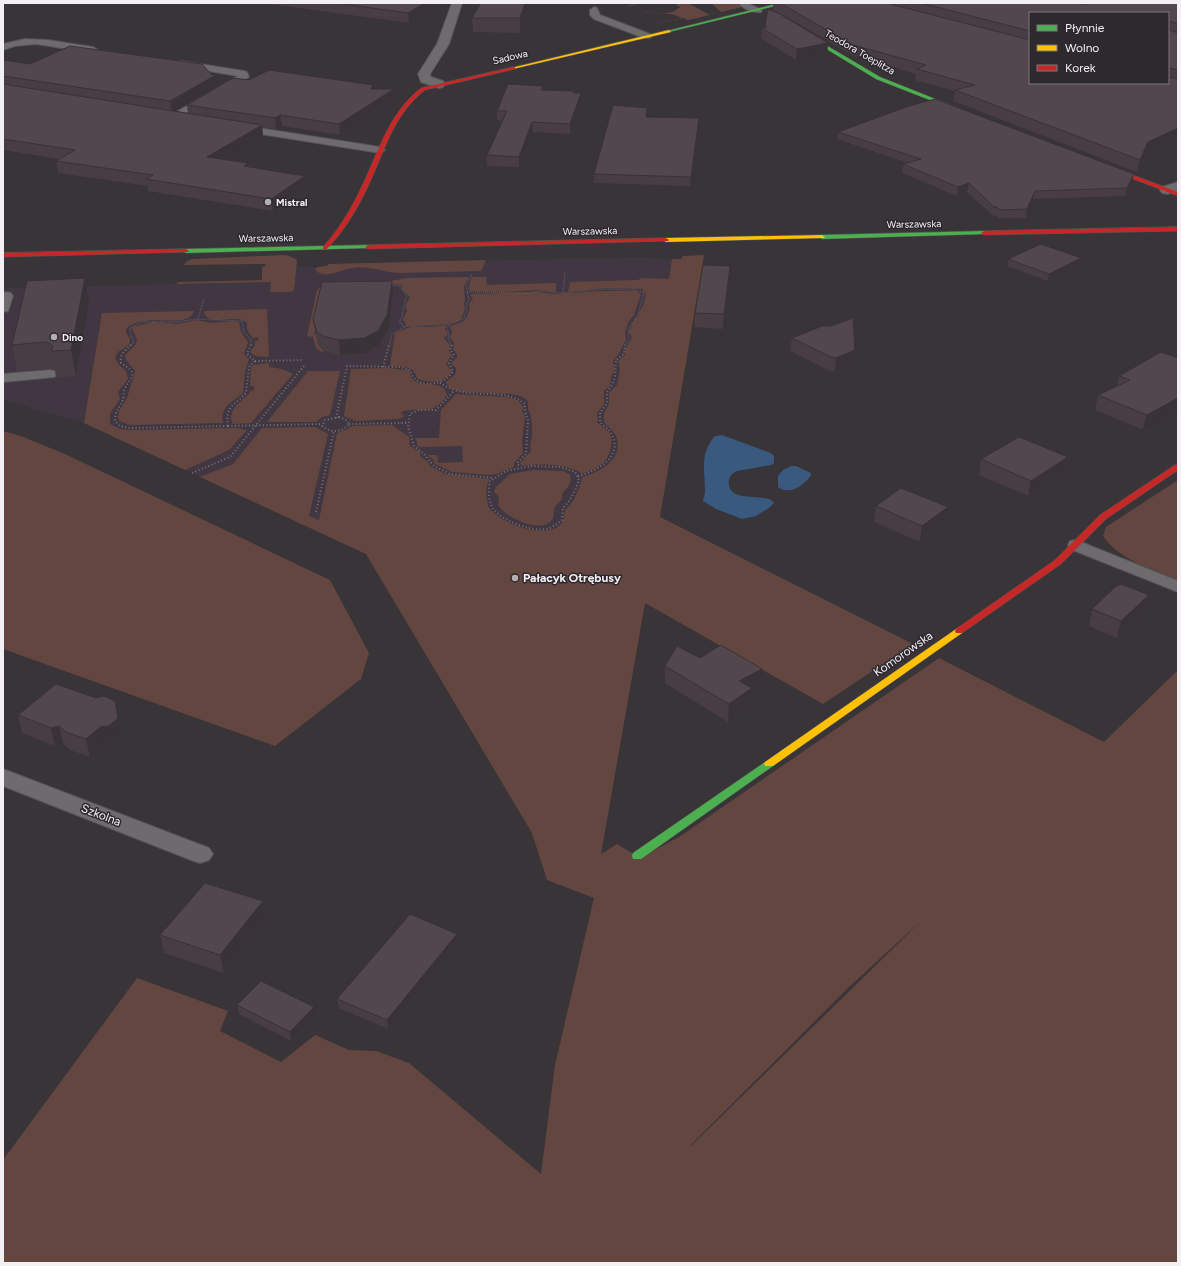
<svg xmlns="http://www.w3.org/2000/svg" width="1181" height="1266" viewBox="0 0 1181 1266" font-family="Figtree,sans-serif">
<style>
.built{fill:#413742}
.green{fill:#644641;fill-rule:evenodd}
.water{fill:#39597f}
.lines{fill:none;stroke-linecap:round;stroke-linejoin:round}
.lane-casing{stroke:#565356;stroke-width:2}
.street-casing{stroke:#565356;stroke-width:2}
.fast-casing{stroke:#565356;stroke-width:1}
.slow-casing{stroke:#565356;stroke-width:1}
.jam-casing{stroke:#565356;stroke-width:1}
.path-far1{stroke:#747274;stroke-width:1.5;stroke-dasharray:0.5 1.5;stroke-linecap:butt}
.path{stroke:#747274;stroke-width:2;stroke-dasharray:1 2.5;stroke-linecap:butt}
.lane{fill:#6e6b6e;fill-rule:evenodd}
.street{fill:#6e6b6e;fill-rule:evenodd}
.fast{fill:#4caf50;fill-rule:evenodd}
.slow{fill:#ffc107;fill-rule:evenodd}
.jam{fill:#c62828;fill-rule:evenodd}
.wall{fill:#473d42;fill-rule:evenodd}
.shaded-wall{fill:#393236}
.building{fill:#52474d;stroke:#393236}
.poi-dot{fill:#b2aeb2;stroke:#2e292f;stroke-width:1.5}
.labels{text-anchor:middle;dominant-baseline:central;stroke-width:3;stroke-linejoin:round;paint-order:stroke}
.far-street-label{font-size:10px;fill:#f3eff3;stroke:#2e292f}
.far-poi-label{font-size:10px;font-weight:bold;fill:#f3eff3;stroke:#2e292f;text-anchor:start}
.poi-label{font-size:12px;font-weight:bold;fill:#f3eff3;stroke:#2e292f;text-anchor:start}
.street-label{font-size:12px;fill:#f3eff3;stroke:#2e292f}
</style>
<rect width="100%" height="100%" fill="#383438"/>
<path class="built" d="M 704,255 L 594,898 L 547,880 L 532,833 L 366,554 L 84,423 L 3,400 L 3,288 L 265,282 L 265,265 L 294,267 L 325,267 L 329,264 L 645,257 L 650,259 L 681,259 L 683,256 Z"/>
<path class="green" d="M 674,3 L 688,3 L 710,15 L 688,20 L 684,18 L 634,28 L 682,18 C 670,11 656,15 642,12 C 653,12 671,17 680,7 Z
M 711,3 L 739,3 L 742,7 L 721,12 Z
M 286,255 L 296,259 L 297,261 L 294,290 L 291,292 L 270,292 L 271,282 L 176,284 L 178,282 L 262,280 L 262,267 L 265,266 L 266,264 L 184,265 L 186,262 L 192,259 Z
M 704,255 L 660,517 L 913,644 L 823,704 L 645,603 L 601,854 L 617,844 L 640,858 L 679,837 L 939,658 L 1104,742 L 1178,670 L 1178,1263 L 3,1263 L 3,1160 L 137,978 L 228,1011 L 220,1031 L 281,1062 L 315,1035 L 349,1050 L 376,1051 L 409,1063 L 541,1174 L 555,1065 L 594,898 L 547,880 L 532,833 L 366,554 L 200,477 L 233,464 L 262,428 L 315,427 L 328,434 L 309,516 L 319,520 L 337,433 L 348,429 L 352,426 L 392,425 L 409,437 L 410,446 L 420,452 L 420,456 L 428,462 L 430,466 L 445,474 L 489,479 C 484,492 487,493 488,506 C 499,523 541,539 559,526 C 565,521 563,515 566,509 C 568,506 568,508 570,505 C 574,500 582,484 582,477 C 600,473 625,458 616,436 C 614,431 607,426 604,422 L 604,413 L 609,404 L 609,393 L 617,385 L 620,369 L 618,361 L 625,355 L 625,349 L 632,338 L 629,332 L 634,320 L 638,317 L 640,310 L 643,306 L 646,294 L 642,289 L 605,288 L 568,292 L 570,282 L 638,280 L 642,278 L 669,279 L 672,259 L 681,259 L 683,256 ZM 922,920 L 691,1146 L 690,1146 L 847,989 Z
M 486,260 L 481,271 L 400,273 C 383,273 370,265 353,268 C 341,269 324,281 315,269 C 319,265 326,268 329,264 Z
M 469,277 L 464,286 L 465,300 L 464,304 L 465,309 C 464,312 462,318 460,320 C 451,326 418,324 406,326 L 403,319 L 407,311 L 405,306 L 410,297 L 403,290 L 402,285 L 384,282 L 408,278 Z
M 472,277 L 486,277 L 487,285 L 556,283 L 556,292 L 541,290 L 501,292 L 470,291 L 468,289 Z
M 322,286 L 323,296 L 314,334 L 318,334 C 316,343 318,346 324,351 L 322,352 L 316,348 L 313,337 L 307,336 L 317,290 Z
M 604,291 L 636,291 L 641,294 L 634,315 L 629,321 L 625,332 L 626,340 C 621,348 619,355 613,362 L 615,369 L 611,378 L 610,386 L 604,391 L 604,404 L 597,413 L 598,418 L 597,422 C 601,426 606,429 609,432 C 612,436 612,442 611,447 C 608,464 595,470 580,474 L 580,472 C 565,464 539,463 522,466 L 520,463 L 531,451 C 529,441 533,440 532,433 C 532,428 532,422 531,417 C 531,414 529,412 528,409 C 528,406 529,403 527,400 C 514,387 448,400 446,382 C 451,377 457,376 456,368 L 452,365 L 451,363 L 457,357 L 457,354 L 453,350 C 453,343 457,345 450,338 L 452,333 L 450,327 C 459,321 464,325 468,314 C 470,309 470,309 469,304 L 473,298 L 470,295 L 472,294 L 537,292 L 555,294 Z
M 267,309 L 269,357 L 255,356 L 250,352 L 255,345 L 255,341 L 259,340 L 257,337 L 253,338 C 249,334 246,329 247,323 C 235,312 211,328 204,313 L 205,311 Z
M 194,311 C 188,331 144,310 126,329 L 126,333 L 130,339 L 129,345 L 118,352 L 115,358 L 119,365 L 126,371 L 128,379 L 118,392 L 120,399 L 110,413 L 110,424 L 120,429 L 127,430 L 237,428 L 247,430 L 229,450 L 185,470 L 84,423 L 102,313 Z
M 197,320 L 211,323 L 234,321 L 239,322 L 241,332 L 248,342 L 244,354 L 249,359 L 245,371 L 243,393 C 233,402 219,407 223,423 L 130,425 L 120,421 L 118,418 L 119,411 L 127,398 L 135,371 C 121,353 122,359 136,344 L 137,339 L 132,330 L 133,327 L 153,322 L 178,324 Z
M 447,325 L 445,329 L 448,334 L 444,338 L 450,345 L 449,351 L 452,355 L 446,364 L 452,371 C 444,384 428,384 417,378 C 414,365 401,366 390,366 L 395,333 L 413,326 L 429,327 Z
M 269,363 L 269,367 L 282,369 L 293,374 L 251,423 L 232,424 C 228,409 239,403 249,394 L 250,391 L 254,390 L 254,386 L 250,386 L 251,367 L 254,365 Z
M 388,368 L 408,370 C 411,373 410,378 415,381 C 426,388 443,379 447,395 C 433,416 425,407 403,411 L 401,413 L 404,416 L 399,419 L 356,421 L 344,416 L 351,369 Z
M 308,371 L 340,371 L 330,415 L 322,417 L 316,422 L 267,422 Z
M 456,394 L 506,397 L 517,400 L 524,407 L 522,411 L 525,417 L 522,441 L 523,453 L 514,463 L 514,467 L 496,474 L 488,475 L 452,472 L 435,464 L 433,459 L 427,455 L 437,455 L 438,463 L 463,462 L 462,446 L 420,447 L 417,446 L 417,442 L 415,438 L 439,438 L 441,410 Z
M 3,431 L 21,436 L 67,455 L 330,580 L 369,653 L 361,679 L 275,746 L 3,649 Z
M 534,470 L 563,471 L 570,475 C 573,484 566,488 562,494 L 562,499 C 560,502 555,505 554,509 C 553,513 555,517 551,521 C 539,534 505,517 498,505 L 499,497 L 494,492 L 496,487 L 510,474 Z
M 1178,480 L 1178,580 C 1152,569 1119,560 1103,536 L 1106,527 Z"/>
<path class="water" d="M 722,435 L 771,453 L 774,456 L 774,463 L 771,465 L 737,471 C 733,473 730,475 729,480 C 726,506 767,491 774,503 L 769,508 L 756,516 L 742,519 L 716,509 L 703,501 C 703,498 705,495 705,492 C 705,471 699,454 715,436 Z
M 791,466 L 796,466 L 811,473 L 811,475 C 805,485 789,496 778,487 L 778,476 L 783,470 Z"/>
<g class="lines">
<defs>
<path id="lane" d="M 739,3 L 747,3 L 762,10 L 761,12 C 753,13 743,9 739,3 Z
M 594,7 L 597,8 L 600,15 L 650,34 L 652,36 L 650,38 L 644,38 L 594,19 L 590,15 L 590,10 Z
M 25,39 L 48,40 L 93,47 L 98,50 L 93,53 L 36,44 L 15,46 L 3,50 L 3,44 Z
M 181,61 L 244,71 L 247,72 L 249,77 L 175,120 L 171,119 L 170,117 L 171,115 L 238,76 L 178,66 L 176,64 L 178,62 Z
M 239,125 L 380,147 L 385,150 L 380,153 L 235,130 L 234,128 L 235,126 Z
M 6,292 L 11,293 L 13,296 L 8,311 L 3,312 L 3,293 Z
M 50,370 L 55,371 L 57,374 L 55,377 L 3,382 L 3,374 Z
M 1076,540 L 1178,581 L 1178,592 L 1070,549 L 1068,545 L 1070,541 Z"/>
<path id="street" d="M 452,3 L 462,3 L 449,44 L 430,74 L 431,77 L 443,81 L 445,84 L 443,87 L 439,88 L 421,82 L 418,74 L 437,44 Z
M 1178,182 L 1178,191 L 1167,194 L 1162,193 L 1160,190 L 1162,187 Z
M 3,769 L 209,848 L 213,854 L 209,860 L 200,863 L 191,860 L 3,786 Z"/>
<path id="fast" d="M 780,3 L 787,3 L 669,32 L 667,31 Z
M 802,31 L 880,77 L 963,110 L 958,111 L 876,79 L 800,33 Z
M 984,231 L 987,233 L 986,234 L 822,239 L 819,237 L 822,235 Z
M 368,245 L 370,246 L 370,248 L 186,253 L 183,251 L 186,249 Z
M 769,761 L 773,762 L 774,764 L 773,766 L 641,859 L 633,859 L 632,856 L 633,853 L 765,762 Z"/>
<path id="slow" d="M 669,30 L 671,32 L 513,69 L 511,68 Z
M 822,235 L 825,237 L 824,238 L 666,242 L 663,240 L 666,238 Z
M 959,628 L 963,631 L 962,633 L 773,766 L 765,766 L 764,764 L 765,762 L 956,629 Z"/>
<path id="jam" d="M 513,67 L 515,67 L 515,69 L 425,90 C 396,113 388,141 374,173 C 362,201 348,227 327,249 L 323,249 L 323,247 C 343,225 356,200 368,173 C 382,141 393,110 421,88 Z
M 1106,165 L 1178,192 L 1178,196 L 1104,168 L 1103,167 Z
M 1178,227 L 1178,231 L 984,235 L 981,233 L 984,231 Z
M 666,238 L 669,240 L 668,241 L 368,249 L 365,247 L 368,245 Z
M 186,249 L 189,251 L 188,252 L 3,257 L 3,253 Z
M 1175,465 L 1178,465 L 1178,470 L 1106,519 L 1061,564 L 962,633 L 956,633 L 955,631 L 956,629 L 1055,560 L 1100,515 Z"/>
</defs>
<use href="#lane" class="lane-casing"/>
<use href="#street" class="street-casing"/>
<use href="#fast" class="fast-casing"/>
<use href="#slow" class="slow-casing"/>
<use href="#jam" class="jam-casing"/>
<path class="path-far1" d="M 629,6 L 638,3
M 389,284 L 400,286 L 407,296 C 403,305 404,313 400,322 L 404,327
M 467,292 L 526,293 L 541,291 L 563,293 L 605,289 L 634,290 L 643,292 L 644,294 C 641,302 640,308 637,316 C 631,327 627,325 629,340 L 624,346
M 563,293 L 565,271
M 198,319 L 204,298
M 130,346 L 134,342 L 130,334 L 130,328 L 142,322 L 176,322 L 198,319 L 242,321 L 244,332 L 251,340 L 251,346
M 389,346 L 392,334 L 407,326 L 451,324
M 452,346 L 448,338 L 449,335 L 447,328 L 451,324 L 464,318 L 467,310 L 466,305 L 469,300 L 466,286 L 472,274"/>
<path class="path" d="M 131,345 C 126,350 119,354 121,363 C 138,374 133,374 125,388 C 123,392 124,397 123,400 C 118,411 116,408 115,421 L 120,426 L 128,428 L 228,426
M 255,361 L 303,360
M 383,367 L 389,345
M 440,383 C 470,403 500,385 525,404 L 525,411 L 528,421 L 526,454 L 517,463 L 520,467
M 453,392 L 436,410 L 419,410 L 410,414 L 408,427 L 414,446 L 423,453 L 434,466 L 450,474 L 494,478
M 339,417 L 346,420 L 349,424 C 342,433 330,433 322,426 L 325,420 Z
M 336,418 L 347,366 L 401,367 L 410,370 C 411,373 413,377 415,379 C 426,389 447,382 453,371 L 449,363 L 454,355 L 450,349 L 452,345
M 349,424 L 407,423
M 228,426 C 225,406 234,406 246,393 L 249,367 L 255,361 L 247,354 L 251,345
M 228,426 L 322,424
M 531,466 L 561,467 L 575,472 L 579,480 C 576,490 570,501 563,508 L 562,520 C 557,524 552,528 546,529 C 532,532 504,521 495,511 C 488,503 488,490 490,481 L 506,471 Z
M 192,473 L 230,457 L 304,366
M 578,476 C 596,472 625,456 611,433 C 609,429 603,426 600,422 L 600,413 L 607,403 L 607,392 L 612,385 L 615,377 L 616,360 L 624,354 L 625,345
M 316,512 L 334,431"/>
<use href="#lane" class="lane"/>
<use href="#street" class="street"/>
<use href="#fast" class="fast"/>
<use href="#slow" class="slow"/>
<use href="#jam" class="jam"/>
</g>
<path class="wall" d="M 262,3 L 444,3 L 409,23 Z
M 530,3 L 520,33 L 473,32 L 472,18 Z
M 773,3 L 1178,3 L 1178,138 L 1146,154 L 1137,172 L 953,101 L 955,91 L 915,80 L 916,74 L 852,55 L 787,17 L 779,13 L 828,43 L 827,54 L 796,60 L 761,38 L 762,28 L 765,27 L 768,9 L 773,10 ZM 1030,13 L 1168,13 L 1168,83 L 1030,83 Z
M 3,60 L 30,64 L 217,86 L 174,111 L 188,113 L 187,105 L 249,80 L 373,89 L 394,89 L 395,100 L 340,135 L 282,126 L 276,129 L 262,127 L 263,136 L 224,159 L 248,163 L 249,167 L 306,188 L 273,211 L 148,191 L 148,186 L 58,173 L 56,161 L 59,159 L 3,150 Z
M 543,86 L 543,90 L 581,93 L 581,103 L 570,134 L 533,132 L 519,167 L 487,166 L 487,155 L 502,121 L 497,120 L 497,111 Z
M 647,117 L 699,127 L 690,186 L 594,183 L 594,174 Z
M 838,132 L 1134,174 L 1132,182 L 1126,196 L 1033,199 L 1026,218 L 999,218 L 996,215 L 993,216 L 967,192 L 957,196 L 902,173 L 903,164 L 908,163 L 837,139 Z
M 1081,258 L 1080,265 L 1048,281 L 1007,266 L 1008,259 Z
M 85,278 L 89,303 L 76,376 L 56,378 L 55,370 L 50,369 L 17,371 L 12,345 Z
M 729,280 L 723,329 L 694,327 L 695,313 Z
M 392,281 L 393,295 L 388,330 L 379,345 L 365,353 L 340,355 L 325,351 L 319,346 L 315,333 L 313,319 Z
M 792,338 L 855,350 L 854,363 L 835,371 L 830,371 L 790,351 Z
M 1161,352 L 1143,430 L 1095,410 L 1098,395 L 1117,386 L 1119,376 Z
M 1068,457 L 1065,472 L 1028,496 L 979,475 L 981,459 Z
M 876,506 L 948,507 L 946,523 L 920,542 L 874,522 Z
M 1092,609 L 1145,612 L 1117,638 L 1089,626 Z
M 700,658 L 761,686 L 751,691 L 750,705 L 728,722 L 665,683 L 665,666 Z
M 18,715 L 119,718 L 121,735 L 112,743 L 104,745 L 90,757 L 70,750 L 63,744 L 55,746 L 22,733 Z
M 263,901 L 266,919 L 224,973 L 164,953 L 160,935 Z
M 458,943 L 388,1029 L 339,1008 L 337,999 Z
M 237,1005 L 315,1016 L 291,1041 L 239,1014 Z"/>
<path class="shaded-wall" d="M 425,3 L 444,3 L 409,23 L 408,13 Z
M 525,3 L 530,3 L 520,33 L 520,18 Z
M 828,43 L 827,54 L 796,60 L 797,49 Z
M 216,75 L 217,86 L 172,112 L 170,101 Z
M 394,89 L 395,100 L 340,135 L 339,124 Z
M 581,93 L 581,103 L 570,134 L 570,124 Z
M 280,115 L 282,126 L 276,129 L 275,118 Z
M 699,118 L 699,127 L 690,186 L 691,177 Z
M 532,122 L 533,132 L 519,167 L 519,157 Z
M 262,125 L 263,136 L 209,169 L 207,157 Z
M 1178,128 L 1178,138 L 1146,154 L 1137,172 L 1140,160 L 1148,142 Z
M 248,163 L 250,175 L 244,166 Z
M 1134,174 L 1132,182 L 1126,196 L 1127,188 Z
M 305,176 L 306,188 L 273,211 L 271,199 Z
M 969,183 L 967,192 L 957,196 L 958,187 Z
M 1035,191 L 1033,199 L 1026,218 L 1027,209 Z
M 1081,258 L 1080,265 L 1048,281 L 1049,274 Z
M 730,266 L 729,280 L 723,329 L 724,314 Z
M 85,278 L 89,303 L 76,376 L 71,350 Z
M 392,281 L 393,295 L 388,330 L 379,345 L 365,353 L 340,355 L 339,340 Z
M 855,350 L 854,363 L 835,371 L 836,358 Z
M 1178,398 L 1178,412 L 1143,430 L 1147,415 Z
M 1068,457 L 1065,472 L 1028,496 L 1031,481 Z
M 948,507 L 946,523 L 920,542 L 922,526 Z
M 1149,595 L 1145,612 L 1117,638 L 1121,621 Z
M 6,666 L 10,683 L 3,697 L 3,671 Z
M 762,669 L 761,686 L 751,691 L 750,705 L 728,722 L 729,704 L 739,681 Z
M 115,701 L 119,718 L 121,735 L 112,743 L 104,745 L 90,757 L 86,739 L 100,727 Z
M 59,726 L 63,744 L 55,746 L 51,728 Z
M 263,901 L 266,919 L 224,973 L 220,955 Z
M 457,934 L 458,943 L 388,1029 L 387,1020 Z
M 314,1007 L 315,1016 L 291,1041 L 290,1032 Z"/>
<path class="building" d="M 336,3 L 425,3 L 408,13 Z
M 481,3 L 525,3 L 520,18 L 472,18 Z
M 779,3 L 889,3 L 894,5 L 1030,40 L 1030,83 L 1168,83 L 1168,77 L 1178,79 L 1178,128 L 1148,142 L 1140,160 L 955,90 L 975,85 L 917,69 L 926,65 L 853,45 L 787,7 Z
M 921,3 L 1080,3 L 1084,4 L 1102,3 L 1178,3 L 1178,24 L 1169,21 L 1169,30 L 1178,33 L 1178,70 L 1169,68 L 1169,70 L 1168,71 L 1168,13 L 1030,13 L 1030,31 Z
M 768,9 L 778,13 L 828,43 L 797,49 L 762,28 L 767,27 L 765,25 Z
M 70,46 L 202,64 L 211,74 L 216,75 L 170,101 L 3,76 L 3,60 L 30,64 Z
M 269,70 L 373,85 L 371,89 L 394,89 L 339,124 L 280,115 L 275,118 L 187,105 L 233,78 L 249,80 Z
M 3,84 L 262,125 L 207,157 L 248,163 L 244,166 L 305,176 L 271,199 L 146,179 L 153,175 L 56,161 L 75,150 L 3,139 Z
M 508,84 L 543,86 L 541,90 L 574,91 L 573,93 L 581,93 L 570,124 L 532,122 L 519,157 L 487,155 L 507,111 L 497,111 Z
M 935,99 L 1134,174 L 1127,188 L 1035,191 L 1027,209 L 1000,210 L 997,207 L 994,207 L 969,183 L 958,187 L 903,164 L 921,159 L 838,132 L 909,106 Z
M 613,105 L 647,108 L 646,117 L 699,118 L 691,177 L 594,174 Z
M 1041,244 L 1081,258 L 1049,274 L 1008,259 Z
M 703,265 L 730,266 L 724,314 L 695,313 Z
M 85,278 L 71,350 L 51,351 L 53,347 L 51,344 L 45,342 L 12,345 L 27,281 Z
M 392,281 L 387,315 L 378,331 L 364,338 L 339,340 L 323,336 L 317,332 L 313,319 L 322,282 Z
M 853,318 L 855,350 L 836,358 L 831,357 L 792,338 L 822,326 L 831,326 Z
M 1161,352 L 1178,358 L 1178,398 L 1147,415 L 1098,395 L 1130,380 L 1119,376 Z
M 1019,437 L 1068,457 L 1031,481 L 981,459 Z
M 901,488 L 948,507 L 922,526 L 876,506 Z
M 1121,584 L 1149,595 L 1121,621 L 1092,609 L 1115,587 Z
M 721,645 L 762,669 L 739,681 L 752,688 L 729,704 L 665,666 L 677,646 L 700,658 Z
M 3,666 L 6,666 L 3,671 Z
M 56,684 L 96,698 L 104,696 L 115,701 L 118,718 L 109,726 L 100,727 L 86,739 L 66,732 L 59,726 L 51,728 L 18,715 Z
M 205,883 L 263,901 L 220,955 L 160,935 Z
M 410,914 L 457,934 L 387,1020 L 337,999 Z
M 261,981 L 314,1007 L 290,1032 L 237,1005 Z"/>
<g class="poi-dot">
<circle cx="268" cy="202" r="4"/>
<circle cx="54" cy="337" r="4"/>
<circle cx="515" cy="578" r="4"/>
</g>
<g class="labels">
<g class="far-street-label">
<text transform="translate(860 52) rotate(30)">Teodora Toeplitza</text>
<text transform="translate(510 57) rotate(-13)">Sadowa</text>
<text transform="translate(914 224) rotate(-1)">Warszawska</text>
<text transform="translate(590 231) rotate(-1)">Warszawska</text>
<text transform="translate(266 238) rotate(-1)">Warszawska</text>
</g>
<g class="far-poi-label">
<text x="276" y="202">Mistral</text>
<text x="62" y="337">Dino</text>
</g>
<g class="poi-label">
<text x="523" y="578">Pałacyk Otrębusy</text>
</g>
<g class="street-label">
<text transform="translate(903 654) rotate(-35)">Komorowska</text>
<text transform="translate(101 815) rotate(21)">Szkolna</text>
</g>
</g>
<rect width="1181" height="1266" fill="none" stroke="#f3eff3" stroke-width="8"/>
<rect x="1029" y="12" width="140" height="72" fill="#2e292f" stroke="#7d787d"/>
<rect x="1037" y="25" width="20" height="6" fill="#4caf50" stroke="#7d787d"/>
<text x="1065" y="32" font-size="12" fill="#f3eff3">Płynnie</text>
<rect x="1037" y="45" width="20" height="6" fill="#ffc107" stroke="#7d787d"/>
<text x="1065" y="52" font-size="12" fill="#f3eff3">Wolno</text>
<rect x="1037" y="65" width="20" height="6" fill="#c62828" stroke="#7d787d"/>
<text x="1065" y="72" font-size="12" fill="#f3eff3">Korek</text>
</svg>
